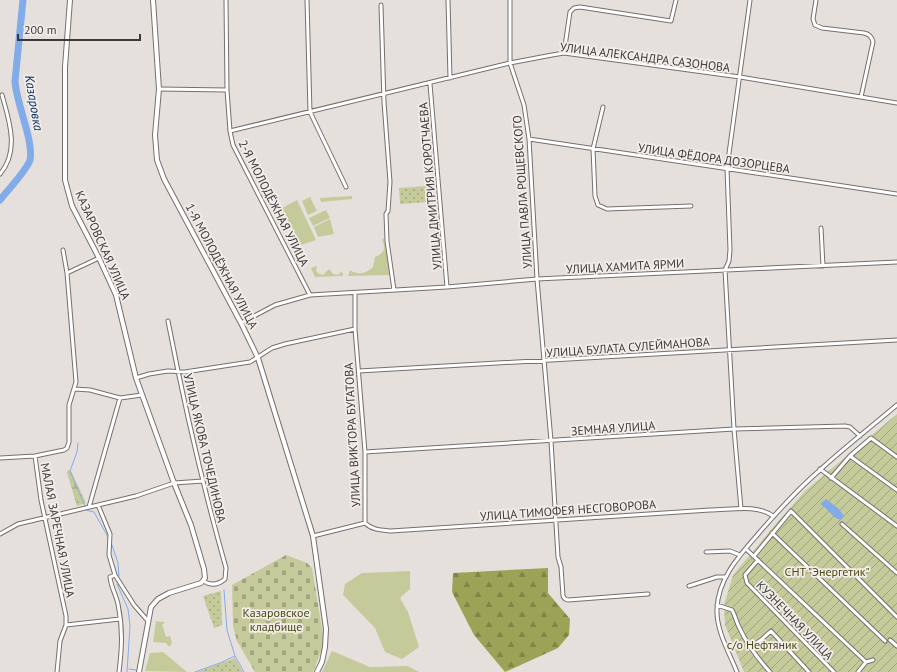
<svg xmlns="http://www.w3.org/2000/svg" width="897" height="672" viewBox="0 0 897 672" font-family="'PT Sans',sans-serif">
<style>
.grass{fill:#c5ca9b}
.forest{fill:url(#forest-firs)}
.wetland{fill:url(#wetland-marsh)}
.cemetery{fill:url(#cemetery-stones)}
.park{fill:url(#park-dots)}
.garden{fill:url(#garden-furrows)}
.water{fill:#82abe9}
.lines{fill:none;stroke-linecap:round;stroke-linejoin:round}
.stream{stroke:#82abe9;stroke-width:1}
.river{stroke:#82abe9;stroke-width:7}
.minor-casing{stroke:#75706d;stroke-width:5}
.tertiary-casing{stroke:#75706d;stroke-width:6}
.minor{stroke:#fff;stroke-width:3}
.tertiary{stroke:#fff;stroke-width:4}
.labels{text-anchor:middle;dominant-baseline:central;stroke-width:3.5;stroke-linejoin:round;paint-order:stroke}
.street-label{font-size:12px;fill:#3b3938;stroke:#f3edea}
.park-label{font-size:12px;fill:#484b10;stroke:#f3edea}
.water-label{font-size:13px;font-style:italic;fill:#062c63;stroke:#f3edea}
</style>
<defs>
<pattern id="forest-firs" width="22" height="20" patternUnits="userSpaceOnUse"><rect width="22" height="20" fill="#9da356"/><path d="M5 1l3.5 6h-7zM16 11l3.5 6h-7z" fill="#818648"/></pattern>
<pattern id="wetland-marsh" width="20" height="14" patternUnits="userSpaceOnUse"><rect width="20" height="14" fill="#c5ca9b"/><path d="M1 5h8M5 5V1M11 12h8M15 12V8" fill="none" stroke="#a1a57f"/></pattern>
<pattern id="cemetery-stones" width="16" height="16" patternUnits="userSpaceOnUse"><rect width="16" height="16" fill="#c5ca9b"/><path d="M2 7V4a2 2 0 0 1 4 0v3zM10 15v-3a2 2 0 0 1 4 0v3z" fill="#a1a57f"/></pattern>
<pattern id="park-dots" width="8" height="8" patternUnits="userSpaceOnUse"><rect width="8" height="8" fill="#c5ca9b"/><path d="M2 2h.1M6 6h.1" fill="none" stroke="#a1a57f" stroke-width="1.8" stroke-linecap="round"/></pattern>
<pattern id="garden-furrows" width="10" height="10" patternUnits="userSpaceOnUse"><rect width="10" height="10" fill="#c5ca9b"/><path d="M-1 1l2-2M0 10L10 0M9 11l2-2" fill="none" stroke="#a1a57f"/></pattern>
</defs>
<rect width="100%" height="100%" fill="#e6e0dd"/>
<path class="grass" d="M 352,196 L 352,199 L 321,202 L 320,198 Z
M 310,197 L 317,211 L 308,215 L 302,201 Z
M 297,200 L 316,240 L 301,245 L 282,208 Z
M 326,210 L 330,218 L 313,226 L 309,218 Z
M 330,219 L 334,234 L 318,237 L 314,227 Z
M 384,238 L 390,275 L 348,276 L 350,270 C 358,276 367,273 373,267 L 375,257 C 383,254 387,248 382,240 Z
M 316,266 L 317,267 L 316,271 L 319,274 L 323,275 L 329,269 L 333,274 L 338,275 L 341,272 L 343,273 L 343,276 L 315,277 L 311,268 Z
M 410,571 L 410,589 L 400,598 L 408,612 L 419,647 L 402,659 L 385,652 L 375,628 L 343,595 L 345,584 L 362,573 Z
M 156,621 L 164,622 L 165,623 L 162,624 L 166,637 L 170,636 L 172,643 L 170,646 L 168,646 L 166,643 L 153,642 Z
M 332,651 L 370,667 L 408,666 L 419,672 L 322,672 Z
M 163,652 L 187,672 L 186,672 L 145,671 L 150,653 Z"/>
<path class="forest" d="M 548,568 L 548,593 L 570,619 L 569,635 L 558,648 L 505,672 L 474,635 L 452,592 L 453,573 Z"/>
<path class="wetland" d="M 68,470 L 71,471 L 86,503 L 77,506 L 67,473 Z"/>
<path class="cemetery" d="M 286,555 L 307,563 L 312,568 L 323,635 L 322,649 L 313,672 L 255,672 L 237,641 L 233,626 L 232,585 Z"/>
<path class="park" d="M 427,186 L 428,202 L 400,204 L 399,188 Z
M 221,591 L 222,625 L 214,628 L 203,596 Z
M 235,658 L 243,672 L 197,672 Z"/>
<path class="garden" d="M 897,414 L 897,672 L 744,672 L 725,625 L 724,605 L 733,575 L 770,531 L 805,491 Z"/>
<path class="water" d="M 826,499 L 839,509 L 844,516 L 841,520 C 832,518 828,508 820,504 Z"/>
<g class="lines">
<path class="stream" d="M 78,443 L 77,452 L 70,471 L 85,506
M 86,510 L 94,512 L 108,537
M 112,545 L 118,563 L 119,576
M 117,584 L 128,609 L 130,626 L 127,672
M 224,590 L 227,630 L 235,656
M 129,669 L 136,670
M 195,672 L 220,663 L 235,656 L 244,672"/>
<path class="river" d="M 0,200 C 7,191 27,170 30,160 C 34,141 16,103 15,81 L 23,0"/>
<defs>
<path id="minor" d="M 226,0 L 227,90 L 230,131 L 233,145 L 310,295
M 307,0 L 310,112 L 346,187
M 448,0 L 450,78
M 510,0 L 510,63 L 524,105 L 529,139 L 537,279 L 551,441 L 558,557 L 561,567 L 563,596 L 565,599 L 568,600 L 648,594
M 816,0 L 813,19 L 815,25 L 822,28 L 864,33 C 869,34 872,37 873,42 L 861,97
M 381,5 L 384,102 L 390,182 L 388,211 L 386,214 L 387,241 L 394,290
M 564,53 L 570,12 L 574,8 L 580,7 L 671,21 L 676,0
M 430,84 L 447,287
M 159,89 L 227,90
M 603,107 L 593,149 L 595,196 L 598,205 L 607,209 L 691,206
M 230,131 L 510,63 L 552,55 L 564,53 L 740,77 L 897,103
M 529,139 L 897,194
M 0,174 C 20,151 9,120 2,95
M 821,228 L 823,266
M 67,273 L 99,258
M 355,293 L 355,329 L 365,452 L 365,523
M 168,321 C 184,404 203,487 226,568 L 225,579 C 218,585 211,586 203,581
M 241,323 L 275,305 L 310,295 L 447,287 L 537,279 L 897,262
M 359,371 L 897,340
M 136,378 L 149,374 L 168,371 L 185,372 L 250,362 L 272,348 L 285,344 L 355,329
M 75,389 L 90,390 L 120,398 L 142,395
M 365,452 L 734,429 L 845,426 L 850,427 L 860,436
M 850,456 L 897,490
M 0,458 L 35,456
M 820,469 L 897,526
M 831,478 L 850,456 L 871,438 L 897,457
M 98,505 L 110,534 L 109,555 L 115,575 L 134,605 L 148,621
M 89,507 L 120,398
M 741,509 L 734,429 L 725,270 L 729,261 L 730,250 L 727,168 L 750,0
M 365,523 C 372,530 381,530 391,531 L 710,510 C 730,510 757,504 773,516
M 842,524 L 897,573
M 772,533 L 885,641
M 0,534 L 18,524 L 136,496 L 174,483 L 203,481
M 313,536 L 365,523
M 746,549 L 866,662
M 706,552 L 730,551 L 740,555
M 754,556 L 791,511 L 897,617
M 758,560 L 745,575 L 747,583 L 834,672
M 115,575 L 110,577 C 111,587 116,595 118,604 C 123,628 122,648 119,672
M 689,586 L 717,577 L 726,577
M 717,605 L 732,610 C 735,615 736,621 739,627 C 747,644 758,659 770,672
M 66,625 L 120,619
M 890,640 L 897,646
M 750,647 L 761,640 L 771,631 L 809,672
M 57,672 L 60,641 L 66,625 L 66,616 L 41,500 L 35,456 L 64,450 L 67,448 L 69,442 L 69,405 L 76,382 L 67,273 L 63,250
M 737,672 C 729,652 716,630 717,609 C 718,578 740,555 759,533 C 778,511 798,489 820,470 C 845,447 871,427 897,405
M 858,672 L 866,662 L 873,660"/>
<path id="tertiary" d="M 70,0 L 65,67 L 65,180 L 72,206 L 99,258 L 116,295 L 136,378 L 174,483 L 191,525 L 204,569 L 205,578 L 201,583 L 169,593 L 158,599 L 151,607 L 139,672
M 153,0 L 159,89 L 155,135 L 157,160 L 164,179 L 241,323 L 258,358 L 313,536 L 326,629 L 325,647 L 322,662 L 317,672"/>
</defs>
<use href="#minor" class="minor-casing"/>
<use href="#tertiary" class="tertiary-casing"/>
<use href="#minor" class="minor"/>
<use href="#tertiary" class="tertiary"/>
</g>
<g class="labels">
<g class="street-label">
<text transform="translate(645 57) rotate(7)">УЛИЦА АЛЕКСАНДРА САЗОНОВА</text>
<text transform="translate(714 158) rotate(8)">УЛИЦА ФЁДОРА ДОЗОРЦЕВА</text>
<text transform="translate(430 186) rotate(-95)">УЛИЦА ДМИТРИЯ КОРОТЧАЕВА</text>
<text transform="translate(522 192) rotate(-94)">УЛИЦА ПАВЛА РОЩЕВСКОГО</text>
<text transform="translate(274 203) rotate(63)">2-Я МОЛОДЁЖНАЯ УЛИЦА</text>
<text transform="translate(103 245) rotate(66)">КАЗАРОВСКАЯ УЛИЦА</text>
<text transform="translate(222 266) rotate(62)">1-Я МОЛОДЁЖНАЯ УЛИЦА</text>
<text transform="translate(625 266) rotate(-3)">УЛИЦА ХАМИТА ЯРМИ</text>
<text transform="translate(628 347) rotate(-4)">УЛИЦА БУЛАТА СУЛЕЙМАНОВА</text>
<text transform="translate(613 428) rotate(-4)">ЗЕМНАЯ УЛИЦА</text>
<text transform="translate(352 435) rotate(-93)">УЛИЦА ВИКТОРА БУГАТОВА</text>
<text transform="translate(205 448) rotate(77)">УЛИЦА ЯКОВА ТОЧЕДИНОВА</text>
<text transform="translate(568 510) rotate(-4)">УЛИЦА ТИМОФЕЯ НЕСГОВОРОВА</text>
<text transform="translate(58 530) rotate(79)">МАЛАЯ ЗАРЕЧНАЯ УЛИЦА</text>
<text transform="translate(795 620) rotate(46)">КУЗНЕЧНАЯ УЛИЦА</text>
</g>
<g class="park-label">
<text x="827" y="571">СНТ "Энергетик"</text>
<text x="276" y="612">Казаровское<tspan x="276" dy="14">кладбище</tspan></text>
<text x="762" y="644">с/о Нефтяник</text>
</g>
<g class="water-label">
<text transform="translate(34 103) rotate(80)">Казаровка</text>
</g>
</g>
<path d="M18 34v6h122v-6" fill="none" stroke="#3b3938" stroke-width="2"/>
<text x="24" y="34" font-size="12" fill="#3b3938" stroke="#f3edea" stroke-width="3" paint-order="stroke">200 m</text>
</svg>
